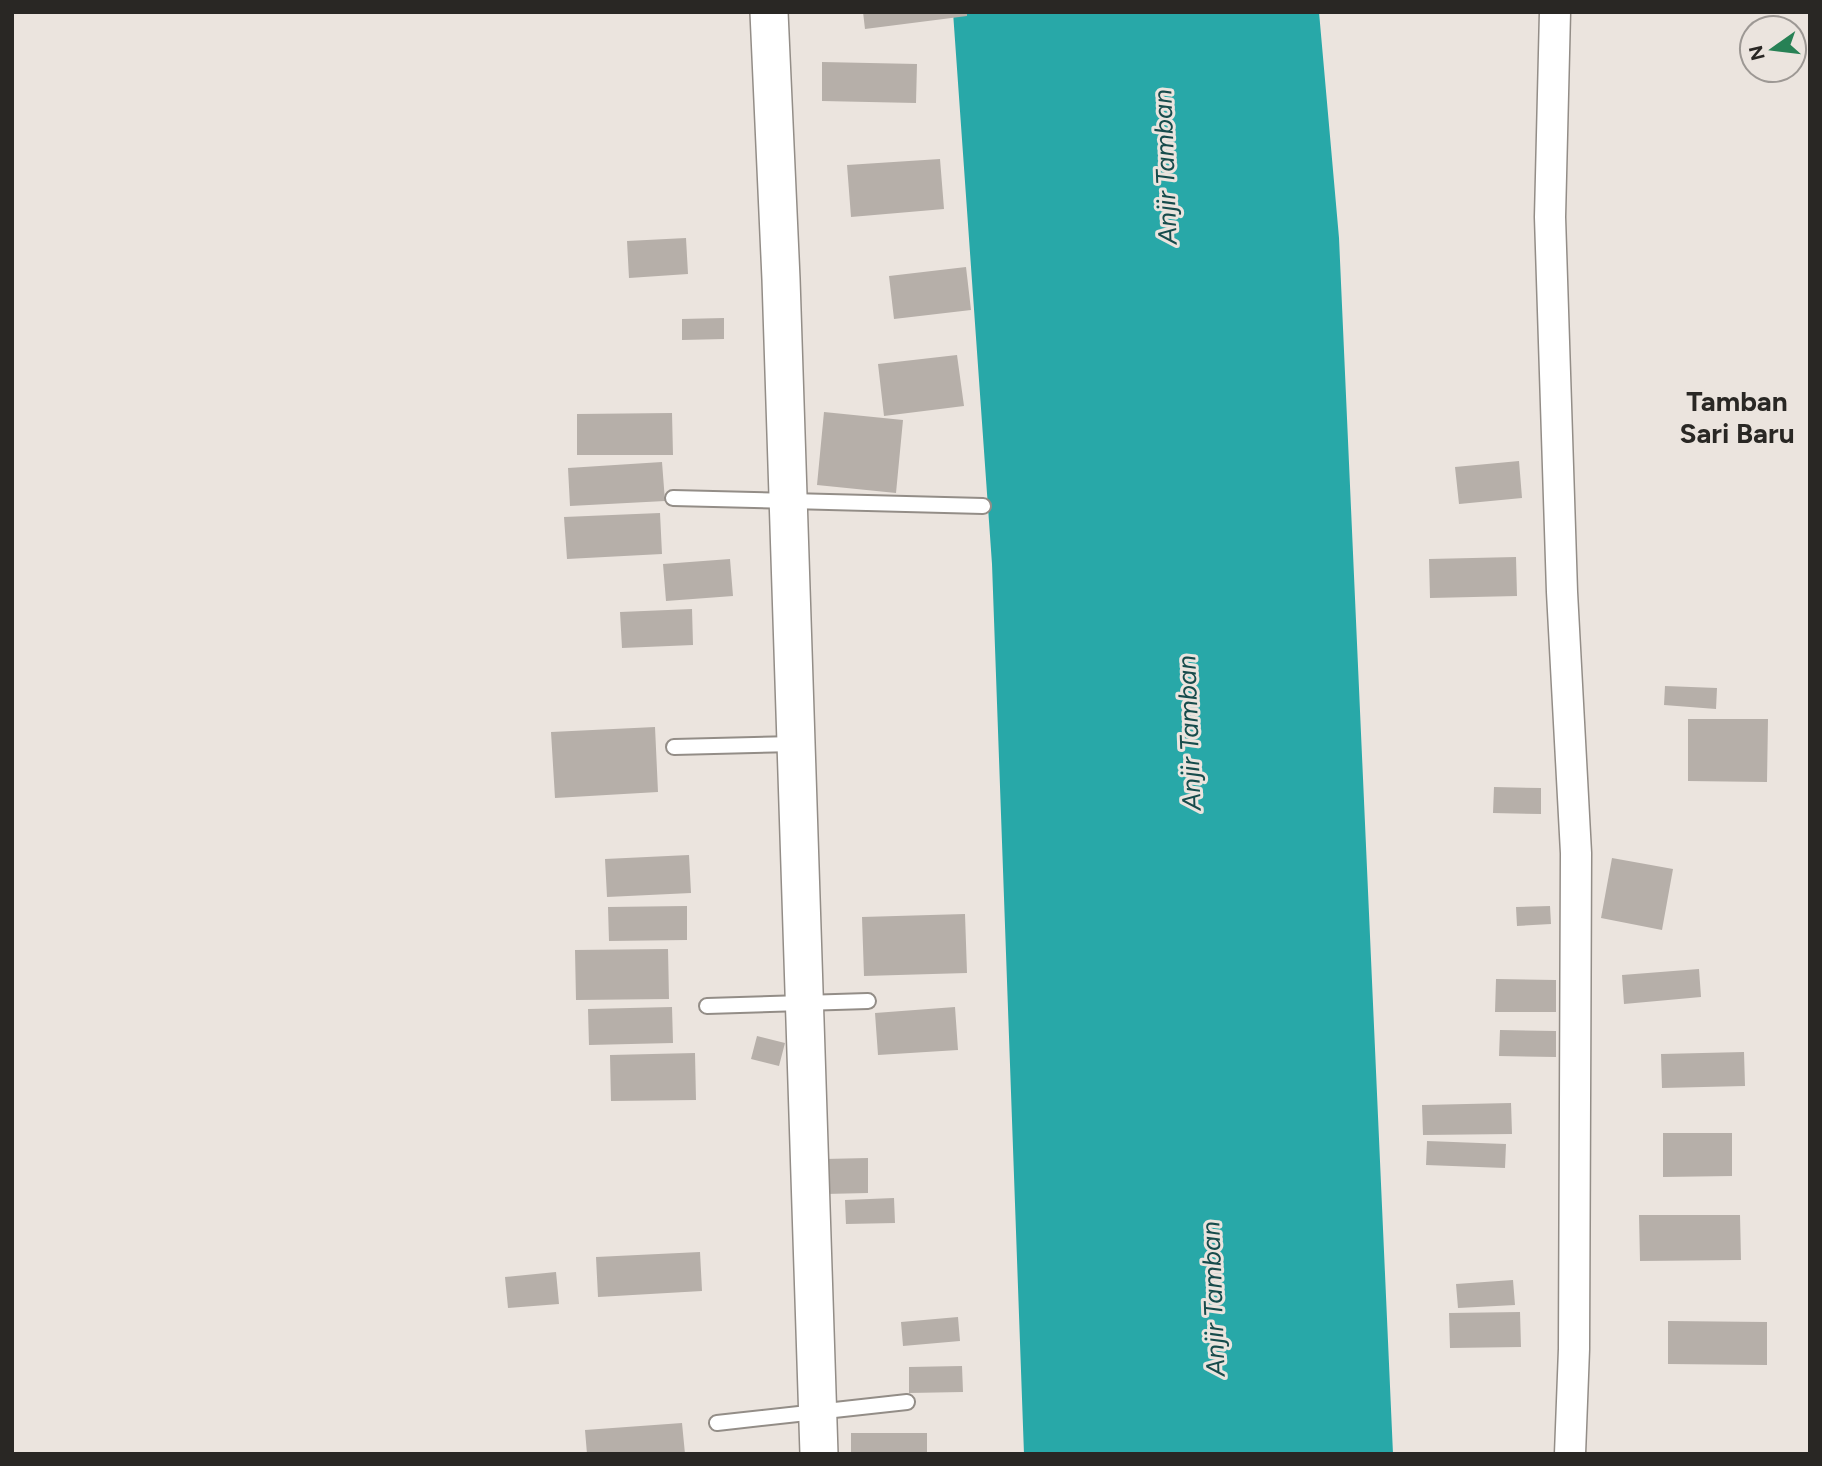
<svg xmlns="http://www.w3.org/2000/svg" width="1822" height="1466" viewBox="0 0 1822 1466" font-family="Figtree,sans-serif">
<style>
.water{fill:#28a8a8}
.building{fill:#b6afa9}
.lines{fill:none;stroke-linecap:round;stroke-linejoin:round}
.service-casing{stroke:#938d87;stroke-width:18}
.minor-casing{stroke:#938d87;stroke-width:33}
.tertiary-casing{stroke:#938d87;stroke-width:40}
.service{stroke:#fff;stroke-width:14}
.minor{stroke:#fff;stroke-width:30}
.tertiary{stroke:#fff;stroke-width:37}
.labels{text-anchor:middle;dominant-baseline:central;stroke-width:6;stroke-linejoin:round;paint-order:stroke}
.water-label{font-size:26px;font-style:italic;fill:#164b4b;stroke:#ebe4de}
.quarter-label{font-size:28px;font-weight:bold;fill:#292724;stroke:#ebe4de}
</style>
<rect width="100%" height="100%" fill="#ebe4de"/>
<path class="water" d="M 953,12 L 1319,12 L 1339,238 L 1393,1454 L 1024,1454 L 992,564 Z"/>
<path class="building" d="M 863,12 L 967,12 L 967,16 L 865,29 Z
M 822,62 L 917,64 L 916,103 L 822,101 Z
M 940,159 L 944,209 L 851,217 L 847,165 Z
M 686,238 L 688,274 L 629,278 L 627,241 Z
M 966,267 L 971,310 L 894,319 L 889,276 Z
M 724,318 L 724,339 L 682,340 L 682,319 Z
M 957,355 L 964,406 L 884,416 L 878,364 Z
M 824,412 L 903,420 L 896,493 L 817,485 Z
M 672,413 L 673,455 L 577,455 L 577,414 Z
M 1519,461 L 1522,498 L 1459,504 L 1455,467 Z
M 662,462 L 665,501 L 570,506 L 568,468 Z
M 660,513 L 662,554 L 567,559 L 564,517 Z
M 1516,557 L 1517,596 L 1430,598 L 1429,559 Z
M 730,559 L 733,596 L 666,601 L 663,564 Z
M 692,609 L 693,645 L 622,648 L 620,612 Z
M 1665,686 L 1717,688 L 1716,709 L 1664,705 Z
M 1688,719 L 1768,719 L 1767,782 L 1688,781 Z
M 655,727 L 658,792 L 555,798 L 551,732 Z
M 1494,787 L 1541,788 L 1541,814 L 1493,813 Z
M 689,855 L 691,893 L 607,897 L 605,859 Z
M 1612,858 L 1673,869 L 1662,930 L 1601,918 Z
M 687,906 L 687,940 L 609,941 L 608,907 Z
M 1550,906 L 1551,924 L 1517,926 L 1516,907 Z
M 965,914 L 967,973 L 864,976 L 862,917 Z
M 668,949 L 669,999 L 576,1000 L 575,950 Z
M 1699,969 L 1701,997 L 1624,1004 L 1622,975 Z
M 1496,979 L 1556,980 L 1556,1012 L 1495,1012 Z
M 672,1007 L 673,1043 L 589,1045 L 588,1009 Z
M 955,1007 L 958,1050 L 878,1055 L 875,1013 Z
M 1500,1030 L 1556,1031 L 1556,1057 L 1499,1056 Z
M 757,1036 L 785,1043 L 779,1066 L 751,1059 Z
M 1744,1052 L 1745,1086 L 1662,1088 L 1661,1054 Z
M 695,1053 L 696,1100 L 611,1101 L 610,1055 Z
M 1511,1103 L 1512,1134 L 1423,1135 L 1422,1105 Z
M 1663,1133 L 1732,1133 L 1732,1176 L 1663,1177 Z
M 1427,1141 L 1506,1144 L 1505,1168 L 1426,1165 Z
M 868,1158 L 868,1193 L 825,1194 L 824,1159 Z
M 894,1198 L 895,1223 L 846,1224 L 845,1200 Z
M 1639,1215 L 1740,1215 L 1741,1260 L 1640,1261 Z
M 700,1252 L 702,1291 L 598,1297 L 596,1257 Z
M 556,1272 L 559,1304 L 508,1308 L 505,1277 Z
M 1513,1280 L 1515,1305 L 1458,1308 L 1456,1284 Z
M 1520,1312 L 1521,1347 L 1450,1348 L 1449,1313 Z
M 958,1317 L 960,1341 L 903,1346 L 901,1322 Z
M 1668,1321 L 1767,1322 L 1767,1365 L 1668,1364 Z
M 962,1366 L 963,1392 L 909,1393 L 909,1367 Z
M 682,1423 L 685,1454 L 587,1454 L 585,1430 Z
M 851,1433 L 927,1433 L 927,1454 L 851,1454 Z"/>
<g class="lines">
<defs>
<path id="service" d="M 673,498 L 983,506
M 674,747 L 795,744
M 707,1006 L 868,1001
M 717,1423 L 907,1402"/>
<path id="minor" d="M 1555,12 L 1550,217 L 1562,592 L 1576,853 L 1574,1349 L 1570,1454"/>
<path id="tertiary" d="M 769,12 L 781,279 L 819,1454"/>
</defs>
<use href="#service" class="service-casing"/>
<use href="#minor" class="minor-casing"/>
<use href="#tertiary" class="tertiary-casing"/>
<use href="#service" class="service"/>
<use href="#minor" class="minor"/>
<use href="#tertiary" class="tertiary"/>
</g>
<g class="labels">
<g class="water-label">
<text transform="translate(1165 167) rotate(-92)">Anjir Tamban</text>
<text transform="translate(1189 733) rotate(-92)">Anjir Tamban</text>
<text transform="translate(1213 1299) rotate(-92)">Anjir Tamban</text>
</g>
<g class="quarter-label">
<text x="1737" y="401">Tamban<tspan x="1737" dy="32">Sari Baru</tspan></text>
</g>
</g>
<rect width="1822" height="1466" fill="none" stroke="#292724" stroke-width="28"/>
<g transform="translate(1773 49) rotate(256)"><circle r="33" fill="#ebe4de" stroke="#9d9894" stroke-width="2"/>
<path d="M0-5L12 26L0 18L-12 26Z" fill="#278155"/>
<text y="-10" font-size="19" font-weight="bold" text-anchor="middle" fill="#292724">N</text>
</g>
</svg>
